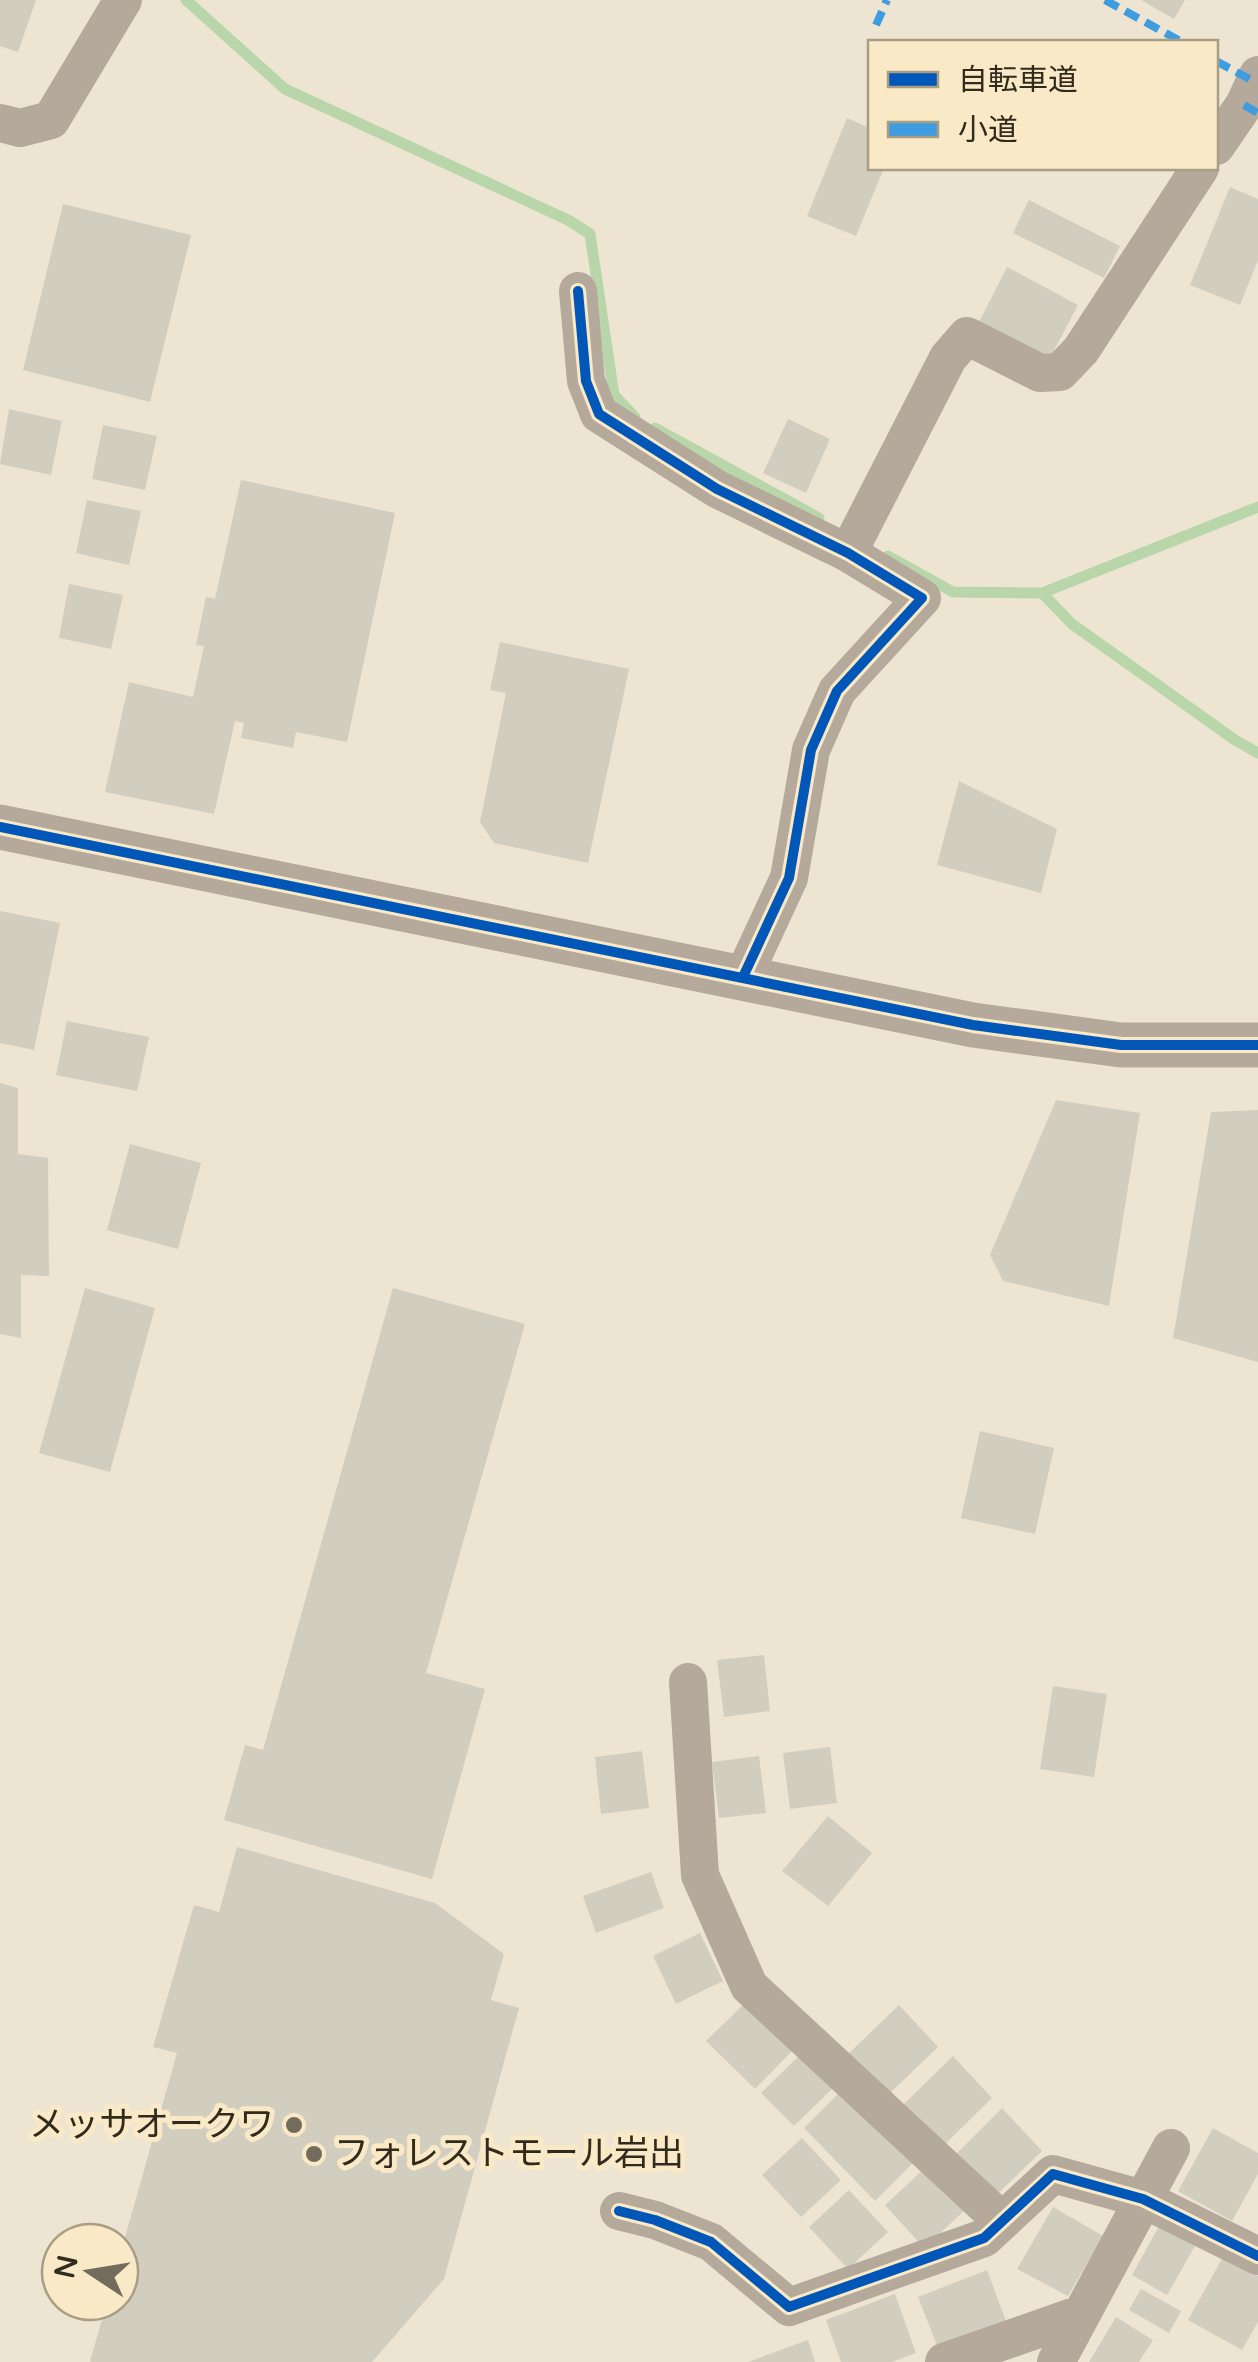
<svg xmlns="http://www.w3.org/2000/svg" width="1258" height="2362" viewBox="0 0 1258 2362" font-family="'Varela Round','Noto Sans JP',sans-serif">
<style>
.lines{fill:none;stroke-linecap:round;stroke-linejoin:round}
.stream{stroke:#b9d6ab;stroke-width:11}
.building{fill:#d1cebf}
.minor{stroke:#b5a99b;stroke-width:38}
.tertiary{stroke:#b5a99b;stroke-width:45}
.quiet{stroke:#3e9ce0;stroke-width:8;stroke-dasharray:15 8;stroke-linecap:butt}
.cycleway-casing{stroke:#f9e9c6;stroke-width:16}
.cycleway{stroke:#0057b8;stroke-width:10}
.poi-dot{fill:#736c5d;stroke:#f9e9c6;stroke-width:4}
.labels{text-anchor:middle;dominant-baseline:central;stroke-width:10;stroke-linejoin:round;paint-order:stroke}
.poi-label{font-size:35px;fill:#312b1e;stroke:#f9e9c6;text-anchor:end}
</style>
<rect width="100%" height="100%" fill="#ede5d2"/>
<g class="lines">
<path class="stream" d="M 186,0 L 285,89 L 568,220 L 590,234 L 614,395 L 635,417
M 655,428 L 819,518
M 888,556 L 953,592 L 1042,593 L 1258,507
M 1042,593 L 1072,624 L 1235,740 L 1258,753"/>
</g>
<path class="building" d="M 0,0 L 36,0 L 18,52 L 0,46 Z
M 1141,0 L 1185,0 L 1174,19 Z
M 847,118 L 870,128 L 870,168 L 884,168 L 856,236 L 807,216 Z
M 1230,187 L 1258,199 L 1258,260 L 1240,305 L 1190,285 Z
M 1029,200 L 1120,246 L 1104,278 L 1013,233 Z
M 63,204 L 191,235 L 150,402 L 23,370 Z
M 1007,267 L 1078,305 L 1049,360 L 979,322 Z
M 9,409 L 62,421 L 51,475 L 0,464 Z
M 788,419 L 830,439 L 806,493 L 763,473 Z
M 103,425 L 157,436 L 145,490 L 92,479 Z
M 241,480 L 395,513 L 347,742 L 296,732 L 293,748 L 241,738 L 244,723 L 235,721 L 214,814 L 105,792 L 129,682 L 193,697 L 204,646 L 196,645 L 206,597 L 215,599 Z
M 87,500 L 141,511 L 129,565 L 76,553 Z
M 69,584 L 123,595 L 111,649 L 59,638 Z
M 500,642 L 629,669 L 588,863 L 494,843 L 480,822 L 506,693 L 490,690 Z
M 959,781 L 1057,829 L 1041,893 L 937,865 Z
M 0,911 L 60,923 L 34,1050 L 0,1043 Z
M 67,1021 L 149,1037 L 137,1091 L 56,1075 Z
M 0,1083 L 18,1088 L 18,1154 L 48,1158 L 49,1276 L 21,1275 L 21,1338 L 0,1334 Z
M 1056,1100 L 1140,1113 L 1109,1306 L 1003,1281 L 990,1255 Z
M 1258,1110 L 1258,1362 L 1173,1338 L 1211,1112 Z
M 130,1144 L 201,1163 L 178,1249 L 107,1230 Z
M 85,1288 L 155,1308 L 110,1472 L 39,1453 Z
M 393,1288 L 525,1324 L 426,1673 L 485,1689 L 432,1879 L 224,1820 L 245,1745 L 263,1750 Z
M 980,1431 L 1054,1448 L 1035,1534 L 961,1518 Z
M 764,1655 L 770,1711 L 724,1717 L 717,1660 Z
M 1053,1686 L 1107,1694 L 1094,1777 L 1040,1769 Z
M 830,1747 L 837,1803 L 790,1809 L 783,1753 Z
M 642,1751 L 649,1808 L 601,1814 L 595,1757 Z
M 759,1756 L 766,1813 L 719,1818 L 712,1762 Z
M 828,1816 L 872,1853 L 828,1906 L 782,1871 Z
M 237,1847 L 435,1903 L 504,1954 L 491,2000 L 519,2008 L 444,2279 L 372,2362 L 92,2362 L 90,2361 L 107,2302 L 120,2302 L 120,2255 L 177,2053 L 153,2047 L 194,1905 L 219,1912 Z
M 651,1872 L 664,1908 L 596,1933 L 583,1896 Z
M 700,1933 L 723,1981 L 676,2004 L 653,1956 Z
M 744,2004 L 792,2051 L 755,2089 L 706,2041 Z
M 899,2005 L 938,2047 L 888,2095 L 847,2055 Z
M 800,2055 L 833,2088 L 794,2126 L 761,2093 Z
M 953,2056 L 992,2098 L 943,2146 L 902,2106 Z
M 842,2090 L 913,2163 L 875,2201 L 804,2128 Z
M 1002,2108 L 1042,2151 L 992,2199 L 951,2159 Z
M 1213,2128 L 1258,2153 L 1258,2174 L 1232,2221 L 1178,2191 Z
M 802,2138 L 841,2180 L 801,2217 L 762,2175 Z
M 925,2168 L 964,2211 L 924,2248 L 885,2205 Z
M 849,2190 L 888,2232 L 848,2269 L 809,2227 Z
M 1053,2207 L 1103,2236 L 1068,2296 L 1017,2269 Z
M 1163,2219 L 1199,2239 L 1167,2295 L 1132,2275 Z
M 1223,2257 L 1258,2276 L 1258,2322 L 1242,2350 L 1188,2320 Z
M 987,2270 L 1006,2321 L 938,2348 L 918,2297 Z
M 1141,2289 L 1181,2311 L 1169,2333 L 1129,2310 Z
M 895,2294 L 916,2353 L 892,2362 L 841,2362 L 826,2320 Z
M 1116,2317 L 1153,2340 L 1139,2362 L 1089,2362 Z
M 808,2340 L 815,2362 L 748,2362 Z"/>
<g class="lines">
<path class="minor" d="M 0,123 L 20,128 L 51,120 L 123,0
M 1216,146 L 1244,105 L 1258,75
M 578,291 L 586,381 L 599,414 L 717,489 L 848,553 L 922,598 L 837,691 L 811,750 L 789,878 L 743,977
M 848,553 L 948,358 L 967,336 L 1040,373 L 1060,372 L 1081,350 L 1200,168
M 688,1682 L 700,1875 L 749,1986 L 1002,2221
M 619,2211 L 655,2220 L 711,2242 L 789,2307 L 984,2238 L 1053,2174 L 1143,2199 L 1258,2256
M 944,2362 L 1081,2314
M 1056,2362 L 1171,2148"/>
<path class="tertiary" d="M 0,827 L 973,1025 L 1121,1045 L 1258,1045"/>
<path class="quiet" d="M 1105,0 L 1182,42
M 876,25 L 887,0
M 1216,61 L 1255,82
M 1244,105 L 1258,113"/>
<defs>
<path id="cycleway" d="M 578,291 L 586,381 L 599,414 L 717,489 L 848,553 L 922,598 L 837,691 L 811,750 L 789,878 L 743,977
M 0,827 L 973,1025 L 1121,1045 L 1258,1045
M 619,2211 L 655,2220 L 711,2242 L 789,2307 L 984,2238 L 1053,2174 L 1143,2199 L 1258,2256"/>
</defs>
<use href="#cycleway" class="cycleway-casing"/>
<use href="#cycleway" class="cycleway"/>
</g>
<g class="poi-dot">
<circle cx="294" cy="2125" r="10"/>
<circle cx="314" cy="2154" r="10"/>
</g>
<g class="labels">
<g class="poi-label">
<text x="274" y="2125">メッサオークワ</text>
<text x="334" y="2154" text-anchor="start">フォレストモール岩出</text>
</g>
</g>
<rect x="868" y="40" width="350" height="130" fill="#f9e9c6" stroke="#a99d83" stroke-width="2.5"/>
<rect x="888" y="72" width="50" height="15" fill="#0057b8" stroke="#a99d83" stroke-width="2.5"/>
<text x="958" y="90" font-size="30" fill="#312b1e">自転車道</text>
<rect x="888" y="122" width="50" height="15" fill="#3e9ce0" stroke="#a99d83" stroke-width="2.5"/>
<text x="958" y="140" font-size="30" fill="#312b1e">小道</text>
<g transform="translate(90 2272) rotate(282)"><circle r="48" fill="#f9e9c6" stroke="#a99d83" stroke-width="2.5"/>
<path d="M0-8L18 38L0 25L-18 38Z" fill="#736c5d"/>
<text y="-15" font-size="28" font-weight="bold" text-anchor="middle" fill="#312b1e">N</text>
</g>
</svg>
